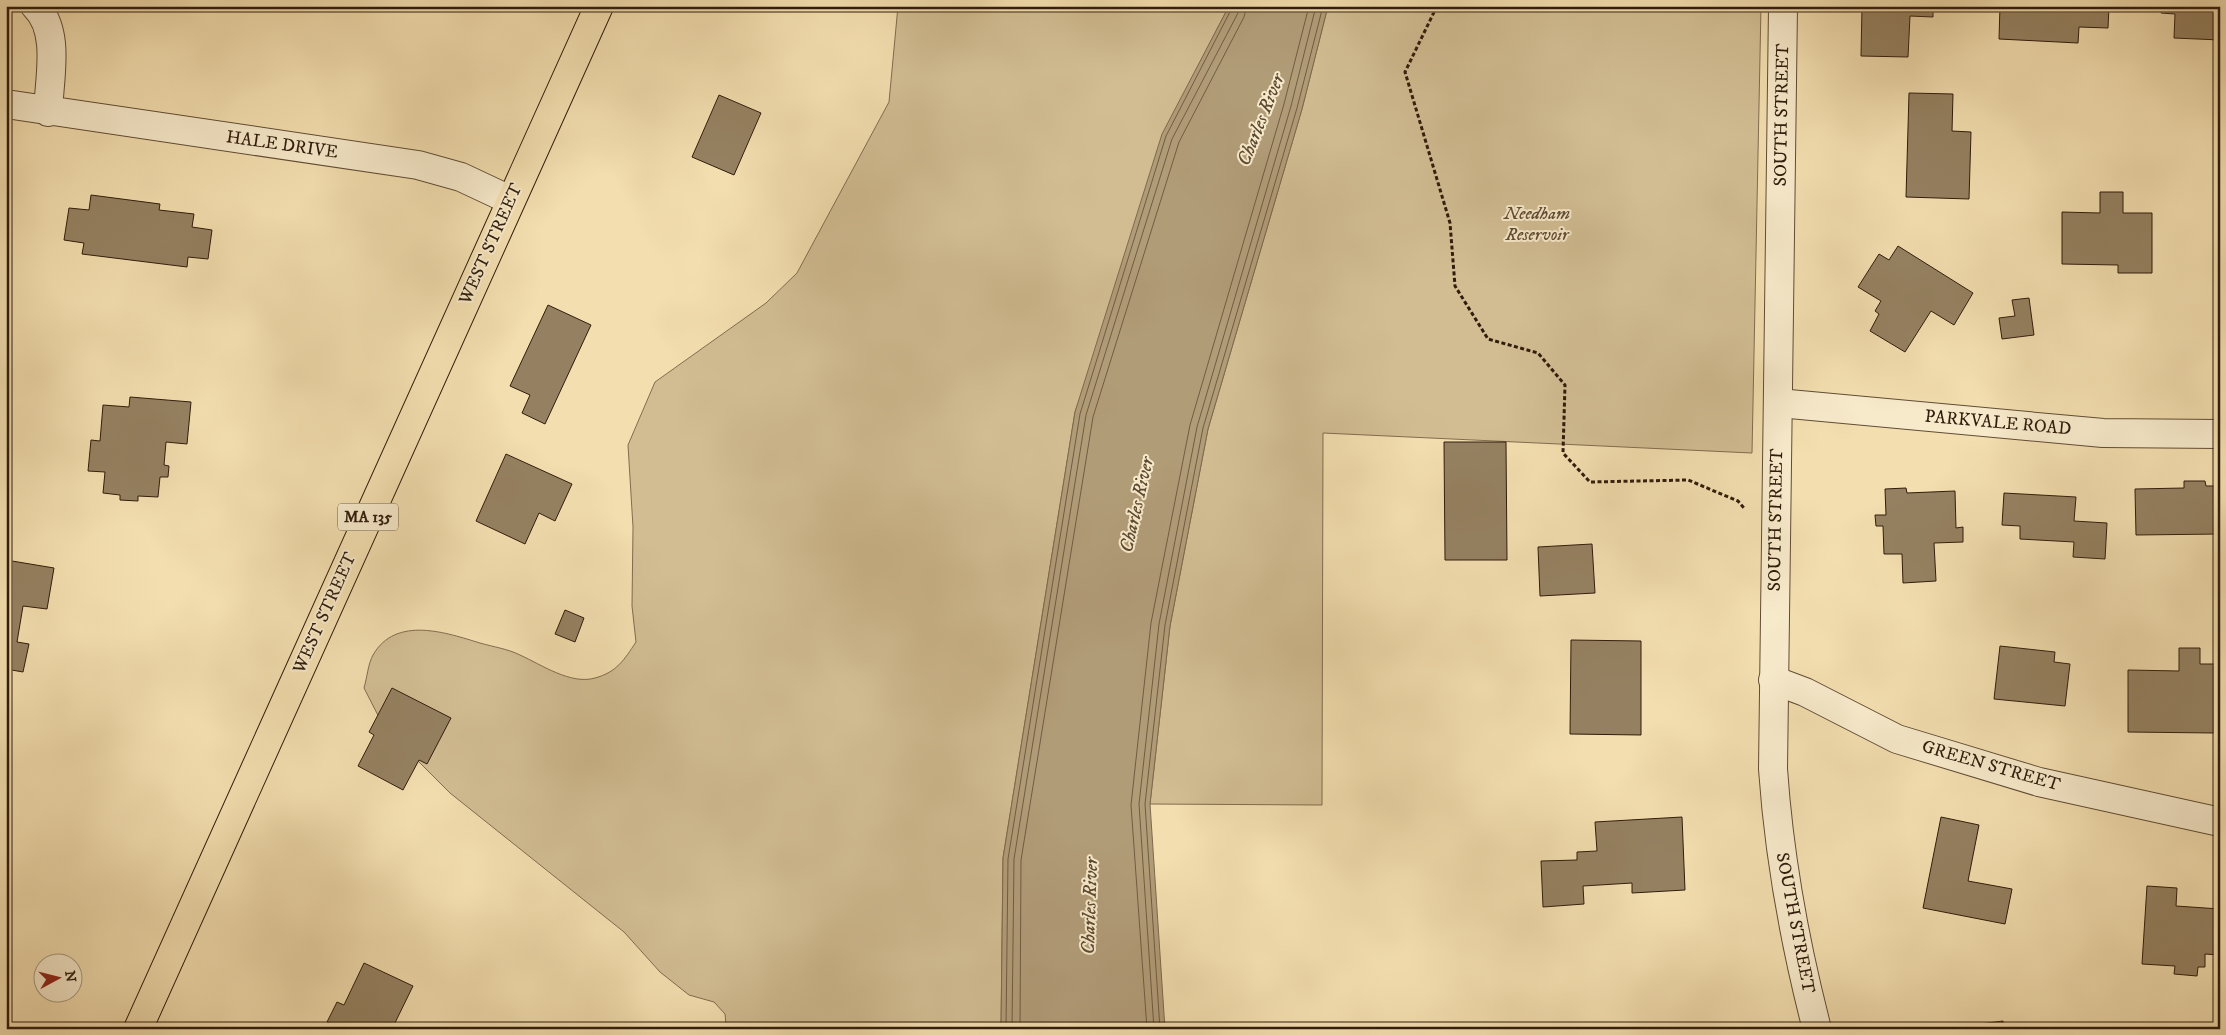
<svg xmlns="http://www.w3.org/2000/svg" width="2226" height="1035" viewBox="0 0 2226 1035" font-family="'IM FELL DW Pica',serif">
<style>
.green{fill:#d2bd93;stroke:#816c50}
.water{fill:#b19c78;stroke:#7d694d}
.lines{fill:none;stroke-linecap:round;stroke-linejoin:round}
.shore{stroke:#705c42;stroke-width:1}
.building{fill:#958161;stroke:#301c0c}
.minor-casing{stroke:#614c35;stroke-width:30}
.tertiary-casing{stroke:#614c35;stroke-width:30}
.primary-casing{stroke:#301c0c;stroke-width:30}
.path{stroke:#301c0c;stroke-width:3;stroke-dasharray:4 2.5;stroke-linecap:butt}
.minor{stroke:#f7eacb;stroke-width:28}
.tertiary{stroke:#f7eacb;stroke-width:28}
.primary{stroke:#f3deaf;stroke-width:28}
.labels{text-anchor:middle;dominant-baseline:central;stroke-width:4;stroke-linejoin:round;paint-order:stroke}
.shield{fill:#f7eacb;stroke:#6c5a45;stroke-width:1}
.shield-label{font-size:16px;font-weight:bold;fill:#301c0c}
.street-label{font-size:18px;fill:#301c0c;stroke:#f7eacb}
.park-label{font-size:18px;font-style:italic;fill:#614c34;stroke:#f7eacb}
.water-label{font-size:19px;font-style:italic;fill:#5d4932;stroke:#f7eacb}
</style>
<rect width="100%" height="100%" fill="#f3deaf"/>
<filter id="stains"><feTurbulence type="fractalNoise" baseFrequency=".004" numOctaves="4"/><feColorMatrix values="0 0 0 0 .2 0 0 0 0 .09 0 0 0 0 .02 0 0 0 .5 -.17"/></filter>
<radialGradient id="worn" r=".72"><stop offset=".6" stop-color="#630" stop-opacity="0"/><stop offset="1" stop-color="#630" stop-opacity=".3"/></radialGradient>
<path class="green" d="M 898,6 L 1229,6 L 1196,70 L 1075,412 L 1003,858 L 1001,1029 L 723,1029 L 726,1024 L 725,1014 L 714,1002 L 689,995 L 660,972 L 624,932 L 450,793 L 384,727 L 364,688 C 367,678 368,664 373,655 C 396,615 447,633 480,643 C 494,647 508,649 520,655 C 542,665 571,685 595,678 C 617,672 624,660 636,642 L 632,606 L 633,527 L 628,445 L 655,382 L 766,303 L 797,273 L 889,102 Z
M 1328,6 L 1761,6 L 1752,453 L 1323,433 L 1322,805 L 1150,804 L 1170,626 L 1208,429 L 1302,109 Z"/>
<path class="water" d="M 1229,6 L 1328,6 L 1302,109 L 1208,429 L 1170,626 L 1150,804 L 1165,1029 L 1001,1029 L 1003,858 L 1075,412 L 1162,134 Z"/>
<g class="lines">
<path class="shore" d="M 1006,1029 L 1008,859 L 1080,414 L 1166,136 L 1233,6
M 1012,1029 L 1014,859 L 1086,415 L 1172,139 L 1238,13 L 1239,6
M 1020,1029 L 1021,860 L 1093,417 L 1179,142 L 1244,17 L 1247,6
M 1147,1029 L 1131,805 L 1151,623 L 1190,425 L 1284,104 L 1309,6
M 1154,1029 L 1139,804 L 1159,624 L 1197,427 L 1291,106 L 1316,6
M 1160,1029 L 1145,804 L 1165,625 L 1203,428 L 1297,108 L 1323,6"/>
</g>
<path class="building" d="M 1862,6 L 1933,6 L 1933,17 L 1910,16 L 1908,57 L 1861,56 Z
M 2000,6 L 2109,6 L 2108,28 L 2079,27 L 2078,43 L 1999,39 Z
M 2161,6 L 2220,6 L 2220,40 L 2174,38 L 2175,14 L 2161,13 Z
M 1909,93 L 1953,94 L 1952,131 L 1971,132 L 1969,199 L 1906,197 Z
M 719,95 L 761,113 L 734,175 L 692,157 Z
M 2100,192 L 2123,192 L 2123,213 L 2152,213 L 2152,273 L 2118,273 L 2118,265 L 2062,264 L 2062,212 L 2100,213 Z
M 91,195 L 160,204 L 159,210 L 194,214 L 192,227 L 212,230 L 208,259 L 188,257 L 187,267 L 82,254 L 84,243 L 64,240 L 69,208 L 89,210 Z
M 1898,246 L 1973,293 L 1954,325 L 1931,311 L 1905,352 L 1870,331 L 1879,314 L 1875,311 L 1881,301 L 1858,287 L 1879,254 L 1889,260 Z
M 2029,298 L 2034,335 L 2002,339 L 1999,318 L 2015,316 L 2012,300 Z
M 548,305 L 591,325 L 545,424 L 522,413 L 530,395 L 510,386 Z
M 130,397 L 191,402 L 187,444 L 166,442 L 164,465 L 169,466 L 168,477 L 160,477 L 158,497 L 138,496 L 138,501 L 120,500 L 120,495 L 103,493 L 105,472 L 88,471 L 91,440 L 100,441 L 103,405 L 129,407 Z
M 1444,442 L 1506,442 L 1507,560 L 1445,560 Z
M 506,454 L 572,484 L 555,521 L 539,513 L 525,544 L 476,521 Z
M 2184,481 L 2205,481 L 2206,486 L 2220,486 L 2220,534 L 2136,535 L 2135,489 L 2184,488 Z
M 1906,488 L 1907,493 L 1955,491 L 1956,528 L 1963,527 L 1963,542 L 1934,543 L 1936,581 L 1903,583 L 1902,554 L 1884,554 L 1883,526 L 1876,526 L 1875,515 L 1886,515 L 1885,489 Z
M 2004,493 L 2076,497 L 2074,521 L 2107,523 L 2105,559 L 2073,557 L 2074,542 L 2020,539 L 2020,526 L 2002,525 Z
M 1592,544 L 1595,593 L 1540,596 L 1538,547 Z
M 6,560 L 54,568 L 47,609 L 23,606 L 17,642 L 29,644 L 23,672 L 6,669 Z
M 565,610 L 584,618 L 575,642 L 555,634 Z
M 1571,640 L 1641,641 L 1641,735 L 1570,734 Z
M 2000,646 L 2055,652 L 2054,662 L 2070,664 L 2065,706 L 1994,699 Z
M 2179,648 L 2200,648 L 2200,664 L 2214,664 L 2214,733 L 2128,732 L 2128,670 L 2179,671 Z
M 392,688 L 451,718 L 427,764 L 419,760 L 403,790 L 358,766 L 374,735 L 369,732 Z
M 1682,817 L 1685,890 L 1632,893 L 1632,883 L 1583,886 L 1584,904 L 1543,907 L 1541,861 L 1577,860 L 1577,852 L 1597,851 L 1595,822 Z
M 1941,817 L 1979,825 L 1968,881 L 2012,889 L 2005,924 L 1923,908 Z
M 2147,886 L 2177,888 L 2176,906 L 2220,909 L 2220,955 L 2205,954 L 2205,967 L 2198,967 L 2197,976 L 2174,974 L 2175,966 L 2142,964 Z
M 364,963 L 413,986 L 392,1029 L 334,1029 L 335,1026 L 327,1022 L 337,1002 L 344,1005 Z
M 2003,1021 L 2004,1029 L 1949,1029 L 1949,1028 Z"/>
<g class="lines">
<defs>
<path id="minor" d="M 35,6 C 61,31 49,79 48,112
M 6,104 L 418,165 L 461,177 L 510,200
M 1778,403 L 2103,433 L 2220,434
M 1773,680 L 1805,692 L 1897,739 L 2039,782 L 2220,822"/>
<path id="tertiary" d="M 1783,6 L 1773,769 C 1779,856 1795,944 1817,1029"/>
<path id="primary" d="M 138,1029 L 599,6"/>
</defs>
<use href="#minor" class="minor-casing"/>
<use href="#tertiary" class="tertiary-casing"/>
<use href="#primary" class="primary-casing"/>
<path class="path" d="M 1437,6 L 1405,72 L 1450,223 L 1455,286 L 1488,339 L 1538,353 L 1565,385 L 1563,453 L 1590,482 L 1688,480 L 1738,501 L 1744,508"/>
<use href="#minor" class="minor"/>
<use href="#tertiary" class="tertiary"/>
<use href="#primary" class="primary"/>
</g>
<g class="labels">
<rect class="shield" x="338" y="503.5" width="60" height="27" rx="4"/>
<g class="shield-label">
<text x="368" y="517">MA 135</text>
</g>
<g class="street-label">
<text transform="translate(1782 115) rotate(-89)">SOUTH STREET</text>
<text transform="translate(282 145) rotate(8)">HALE DRIVE</text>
<text transform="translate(491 244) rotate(-66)">WEST STREET</text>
<text transform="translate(1998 423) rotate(5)">PARKVALE ROAD</text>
<text transform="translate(1776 520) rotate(-89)">SOUTH STREET</text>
<text transform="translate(325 613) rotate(-66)">WEST STREET</text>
<text transform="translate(1991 766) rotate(16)">GREEN STREET</text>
<text transform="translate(1795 923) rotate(79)">SOUTH STREET</text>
</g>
<g class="park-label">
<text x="1537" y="214">Needham<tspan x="1537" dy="21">Reservoir</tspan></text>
</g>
<g class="water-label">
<text transform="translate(1261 120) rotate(-68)">Charles River</text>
<text transform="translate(1137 505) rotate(-77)">Charles River</text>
<text transform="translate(1090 906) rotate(-88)">Charles River</text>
</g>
</g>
<rect width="2226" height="1035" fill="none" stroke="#f3deaf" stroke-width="25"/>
<rect x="8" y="8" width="2211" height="1020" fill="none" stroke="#301c0c" stroke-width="2.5"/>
<rect x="12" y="12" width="2201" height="1010" fill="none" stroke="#301c0c"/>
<g transform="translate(58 978) rotate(83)"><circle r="24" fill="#f7eacb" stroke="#a7987f"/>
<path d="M0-4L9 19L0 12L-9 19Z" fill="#8f2418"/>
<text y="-8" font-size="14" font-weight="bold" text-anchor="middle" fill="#301c0c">N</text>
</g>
<rect width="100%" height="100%" filter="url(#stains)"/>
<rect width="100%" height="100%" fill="url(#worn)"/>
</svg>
